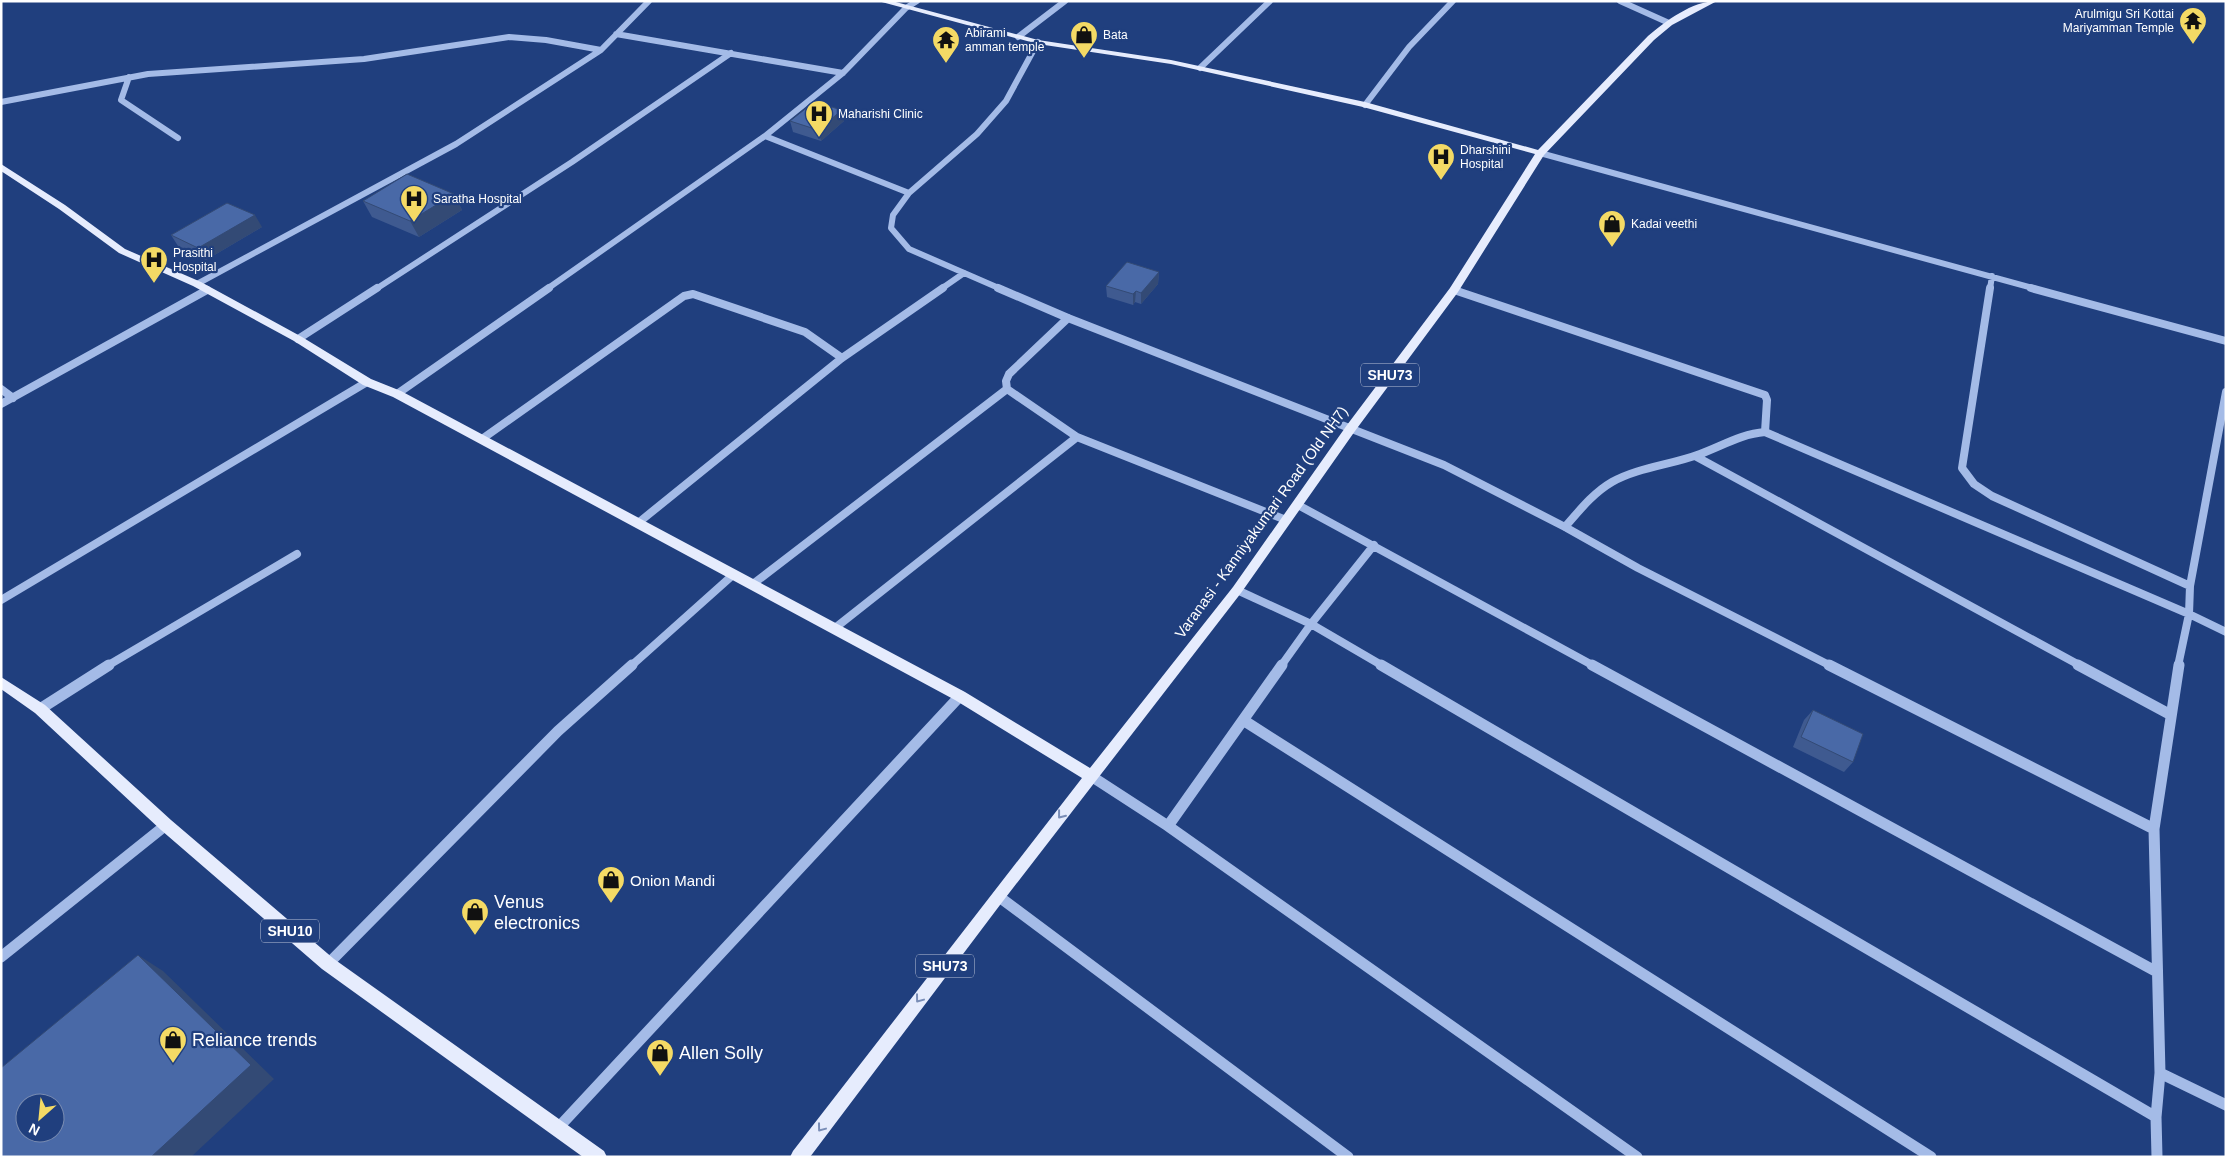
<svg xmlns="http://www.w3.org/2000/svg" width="2227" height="1158" viewBox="0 0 2227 1158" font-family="Arial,sans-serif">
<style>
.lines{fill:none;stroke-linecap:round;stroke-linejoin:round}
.minor-far2{stroke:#a4bbe7;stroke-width:6}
.minor-far1{stroke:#a4bbe7;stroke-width:8}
.minor{stroke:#a4bbe7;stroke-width:11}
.major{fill:#e6ecfd;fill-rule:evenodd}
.wall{fill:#3f5a90}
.shaded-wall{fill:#334a75}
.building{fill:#4969a7;stroke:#334a75;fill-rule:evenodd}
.oneway{stroke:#798db7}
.labels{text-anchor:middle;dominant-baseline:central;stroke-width:4.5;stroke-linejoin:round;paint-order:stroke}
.far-poi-label{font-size:12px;fill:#fff;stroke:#203f7e;text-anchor:start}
.shield{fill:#203f7e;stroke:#bcc5d8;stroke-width:1}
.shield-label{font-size:14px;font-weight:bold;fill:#fff}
.street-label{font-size:15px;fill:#fff;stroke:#203f7e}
.poi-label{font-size:15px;fill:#fff;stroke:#203f7e;text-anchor:start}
.near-poi-label{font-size:18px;fill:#fff;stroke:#203f7e;text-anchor:start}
</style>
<rect width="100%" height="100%" fill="#203f7e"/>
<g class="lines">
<path class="minor-far2" d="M 1620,1 L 1669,23
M 616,34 L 843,73
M 1018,37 L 1065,1
M 1200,68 L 1270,1
M 129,77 L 121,100 L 178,138
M 1,102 L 148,74 L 364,59 L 509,37 L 546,40 L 601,50
M 1365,105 L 1409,47 L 1453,1
M 765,136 L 909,193 L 893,215 L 891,228 L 909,249 L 1001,289
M 1540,153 L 2036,289
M 909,193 L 977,134 L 1006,101 L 1038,42
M 197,284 L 456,144 L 601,50 L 649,1
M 376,289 L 572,162 L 731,53
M 547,289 L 765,136 L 843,73 L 906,8 L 917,1
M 941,289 L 964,273
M 1990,289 L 1992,276"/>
<path class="minor-far1" d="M 998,288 L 1068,318 L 1444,465 L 1565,527 L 1638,568 L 1831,666
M 1990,288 L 1962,468 L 1974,484 L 1992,496 L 2190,586
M 2031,288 L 2226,341
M 1454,290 L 1765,395 L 1767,400 L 1765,432
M 1068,318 L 1009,374 L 1006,381 L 1007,389 L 1077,437 L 1286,520
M 298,339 L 377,288
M 1,389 L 13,398
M 397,394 L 549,288
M 1,404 L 207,290
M 482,439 L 684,296 L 693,294 L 805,332 L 842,358
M 1695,456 L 2081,666
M 1298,505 L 1594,666
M 638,523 L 842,358 L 943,288
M 1565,527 C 1579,511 1593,493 1612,482 C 1639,467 1671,465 1700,454 C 1722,446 1741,434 1765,432 L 2189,614 L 2226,632
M 753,584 L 1007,389
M 1237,590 L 1311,624 L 1383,666
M 1,600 L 367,382
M 835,628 L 1077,437
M 107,666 L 297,554
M 631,666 L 734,574
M 1281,666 L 1311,624 L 1374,545
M 2178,666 L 2189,614 L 2190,586 L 2226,392"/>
<path class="minor" d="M 1381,665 L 2156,1117
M 1592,665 L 2157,972
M 1829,665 L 2154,829
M 2078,665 L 2171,715
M 40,709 L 109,665
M 1243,720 L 1931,1157
M 1091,776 L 1168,826 L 1637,1157
M 1168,826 L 1282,665
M 998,896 L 1348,1157
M 1,957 L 166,825
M 328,964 L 558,731 L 632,665
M 2160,1073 L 2226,1105
M 558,1128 L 960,696
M 2157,1157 L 2156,1117 L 2160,1073 L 2154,829 L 2179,665"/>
<path class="major" d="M 878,1 L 892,1 L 1038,40 L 1171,60 L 1365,102 L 1538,150 L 1648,36 C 1666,21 1692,1 1717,1 L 1672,25 L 1654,40 L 1544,155 L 1458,292 L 1355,431 L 1241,593 L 1003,901 L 810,1157 L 790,1157 L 793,1151 L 1082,778 L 955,700 L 393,397 L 363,385 L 294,341 L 193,286 L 119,253 L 59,209 L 1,171 L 1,164 L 65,205 L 125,249 L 201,282 L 302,337 L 371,379 L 401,391 L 965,692 L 1090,768 L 1233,587 L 1347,425 L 1450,288 L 1535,154 L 1363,107 L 1171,64 L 1038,44 Z
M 1,677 L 45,705 L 171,820 L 334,959 L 604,1151 L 607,1157 L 583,1157 L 322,969 L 161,830 L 35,713 L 1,689 Z"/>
</g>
<path class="wall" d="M 790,121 L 844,121 L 821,141 L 793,132 Z
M 454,194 L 462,210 L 419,237 L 372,217 L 363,201 Z
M 262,227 L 206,260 L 178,246 L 171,235 Z
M 1159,272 L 1158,284 L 1141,304 L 1135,302 L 1133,305 L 1107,297 L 1106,286 Z
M 1813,710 L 1853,762 L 1844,772 L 1793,747 L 1804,720 Z"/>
<path class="shaded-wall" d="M 842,110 L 844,121 L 821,141 L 818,130 Z
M 454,194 L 462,210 L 419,237 L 410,221 Z
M 255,215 L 262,227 L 206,260 L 198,248 Z
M 1159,272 L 1158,284 L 1141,304 L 1141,293 Z
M 1136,291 L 1135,302 L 1133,305 L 1133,294 Z
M 138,955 L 163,971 L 274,1079 L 191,1157 L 151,1157 Z"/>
<path class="building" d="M 814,102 L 842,110 L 818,130 L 790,121 Z
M 407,174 L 454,194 L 410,221 L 363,201 Z
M 227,203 L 255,215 L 198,248 L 171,235 Z
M 1127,262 L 1159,272 L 1141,293 L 1136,291 L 1133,294 L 1106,286 Z
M 1813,710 L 1863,734 L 1853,762 L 1801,737 Z
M 138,955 L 251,1065 L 151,1157 L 1,1157 L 1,1068 ZM 25,1103 L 55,1103 L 55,1133 L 25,1133 Z"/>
<defs><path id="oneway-chevron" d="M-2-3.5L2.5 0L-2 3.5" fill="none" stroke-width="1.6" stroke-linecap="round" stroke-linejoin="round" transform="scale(1.25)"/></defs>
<g class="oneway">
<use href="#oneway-chevron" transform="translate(1061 815) rotate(128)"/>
<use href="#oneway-chevron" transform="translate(919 999) rotate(127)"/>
<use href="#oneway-chevron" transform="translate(821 1128) rotate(127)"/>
</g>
<defs>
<symbol id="temple-pin" viewBox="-11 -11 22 30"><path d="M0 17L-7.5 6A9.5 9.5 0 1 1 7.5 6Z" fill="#f4da65" stroke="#203f7e"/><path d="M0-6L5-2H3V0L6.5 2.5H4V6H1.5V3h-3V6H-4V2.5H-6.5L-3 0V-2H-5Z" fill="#111"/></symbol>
<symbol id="shop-pin" viewBox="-11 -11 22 30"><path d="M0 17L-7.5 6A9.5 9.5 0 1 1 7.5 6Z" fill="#f4da65" stroke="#203f7e"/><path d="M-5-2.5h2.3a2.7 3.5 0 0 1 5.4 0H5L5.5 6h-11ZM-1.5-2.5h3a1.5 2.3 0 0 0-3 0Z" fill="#111"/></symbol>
<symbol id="hospital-pin" viewBox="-11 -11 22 30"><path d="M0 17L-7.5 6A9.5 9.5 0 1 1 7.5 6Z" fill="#f4da65" stroke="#203f7e"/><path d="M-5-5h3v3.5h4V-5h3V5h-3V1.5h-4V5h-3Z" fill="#111"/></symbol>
</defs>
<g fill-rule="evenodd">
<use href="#temple-pin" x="2177" y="5" width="32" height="43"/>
<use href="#shop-pin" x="1068" y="19" width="32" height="43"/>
<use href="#temple-pin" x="930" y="24" width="32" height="43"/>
<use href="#hospital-pin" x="803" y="98" width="32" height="43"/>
<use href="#hospital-pin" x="1425" y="141" width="32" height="43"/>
<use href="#hospital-pin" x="398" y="183" width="32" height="43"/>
<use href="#shop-pin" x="1596" y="208" width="32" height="43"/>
<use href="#hospital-pin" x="138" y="244" width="32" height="43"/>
<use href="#shop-pin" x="595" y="864" width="32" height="43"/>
<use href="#shop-pin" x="459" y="896" width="32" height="43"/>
<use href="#shop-pin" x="157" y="1024" width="32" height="43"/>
<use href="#shop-pin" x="644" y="1037" width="32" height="43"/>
</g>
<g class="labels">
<g class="far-poi-label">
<text x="2174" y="14" text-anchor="end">Arulmigu Sri Kottai<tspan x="2174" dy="14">Mariyamman Temple</tspan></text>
<text x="965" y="33">Abirami<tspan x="965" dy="14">amman temple</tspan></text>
<text x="1103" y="35">Bata</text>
<text x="838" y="114">Maharishi Clinic</text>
<text x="1460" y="150">Dharshini<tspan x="1460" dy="14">Hospital</tspan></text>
<text x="433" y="199">Saratha Hospital</text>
<text x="1631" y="224">Kadai veethi</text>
<text x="173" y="253">Prasithi<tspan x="173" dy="14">Hospital</tspan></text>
</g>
<g class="shield">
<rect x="1361" y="363.5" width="58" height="23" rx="4"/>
<rect x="261" y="919.5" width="58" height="23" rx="4"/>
<rect x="916" y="954.5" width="58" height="23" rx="4"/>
</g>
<g class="shield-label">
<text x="1390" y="375">SHU73</text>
<text x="290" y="931">SHU10</text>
<text x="945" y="966">SHU73</text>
</g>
<g class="street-label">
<text transform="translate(1261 522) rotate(-54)">Varanasi - Kanniyakumari Road (Old NH7)</text>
</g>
<g class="poi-label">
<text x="630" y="880">Onion Mandi</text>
</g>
<g class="near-poi-label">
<text x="494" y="902">Venus<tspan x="494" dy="21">electronics</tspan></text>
<text x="192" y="1040">Reliance trends</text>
<text x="679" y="1053">Allen Solly</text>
</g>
</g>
<rect width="2227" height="1158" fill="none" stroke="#ffffff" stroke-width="5"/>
<g transform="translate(40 1118) rotate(207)"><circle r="24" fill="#203f7e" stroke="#798cb2"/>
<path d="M0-4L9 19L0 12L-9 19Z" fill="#f4da65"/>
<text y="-8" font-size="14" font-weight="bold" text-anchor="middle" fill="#ffffff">N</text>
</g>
</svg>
